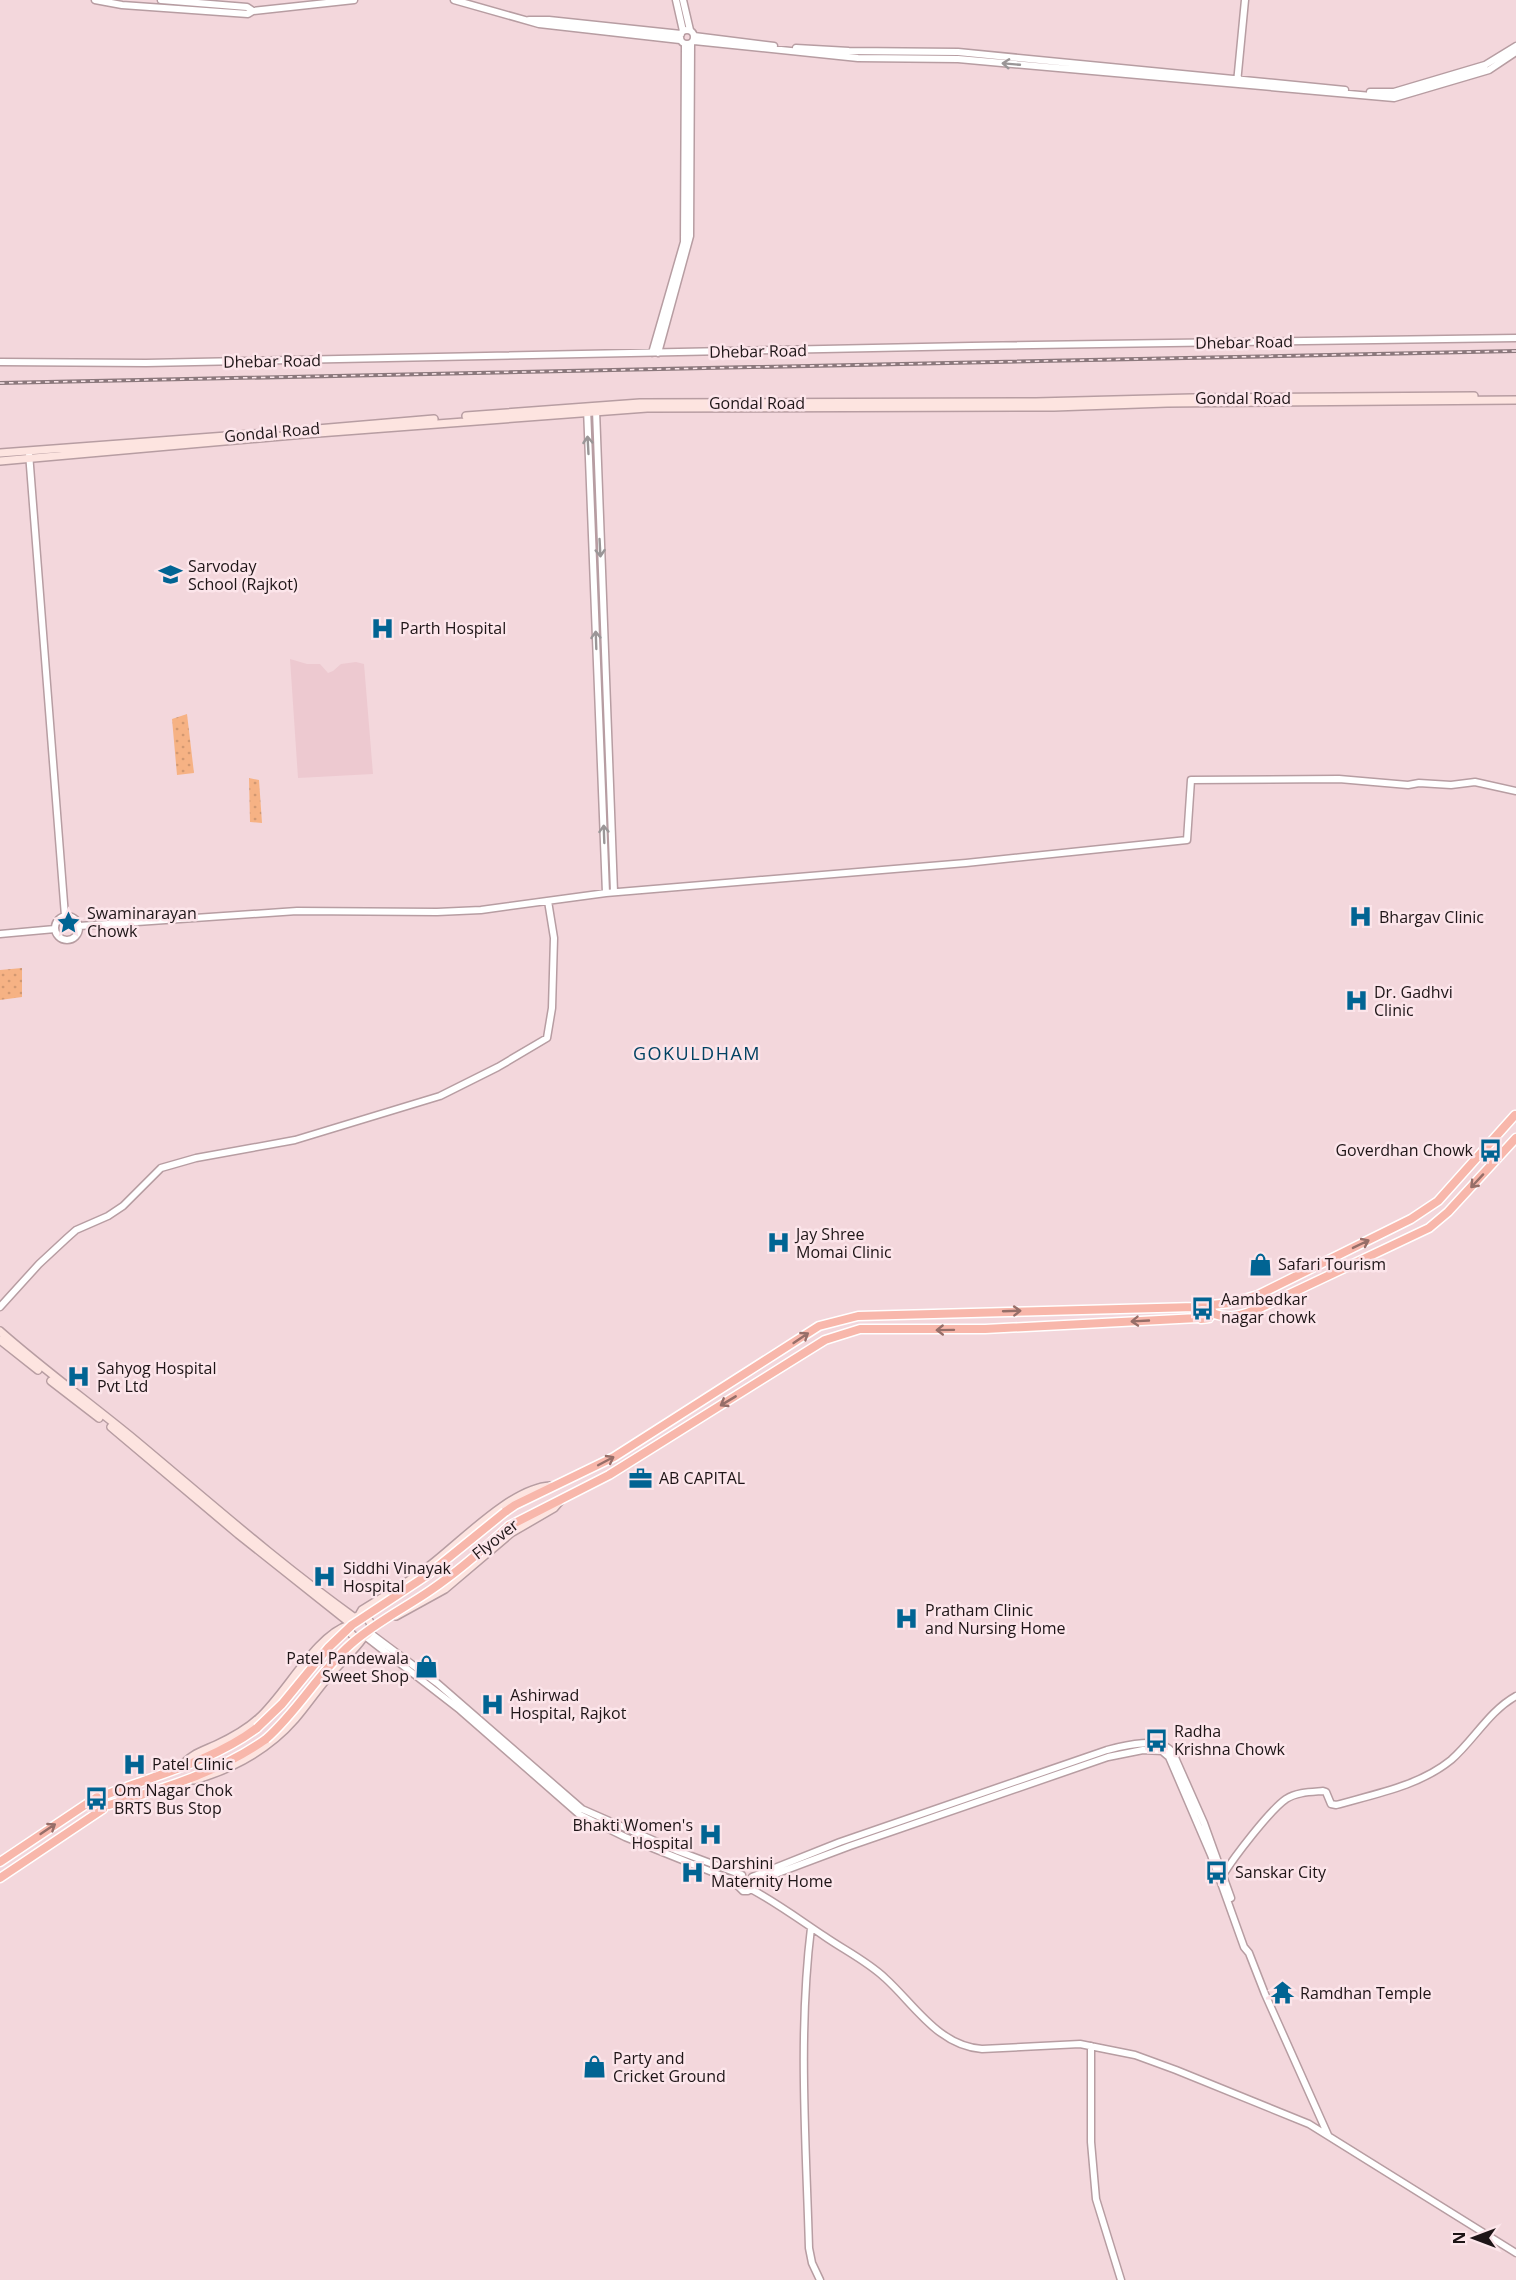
<svg xmlns="http://www.w3.org/2000/svg" width="1516" height="2280" viewBox="0 0 1516 2280" font-family="'Open Sans',sans-serif">
<style>
.built{fill:#edc9d0}
.grass{fill:url(#grass-dots)}
.lines{fill:none;stroke-linecap:round;stroke-linejoin:round}
.tertiary-casing{stroke:#b79da2;stroke-width:9}
.secondary-casing{stroke:#b79da2;stroke-width:10}
.trunk-casing{stroke:#fff;stroke-width:11}
.tertiary{stroke:#fff;stroke-width:6}
.secondary{stroke:#fde4e0;stroke-width:7}
.trunk{stroke:#f8b7ab;stroke-width:8}
.rail-casing{stroke:#8b787c;stroke-width:4}
.rail{stroke:#fce5ea;stroke-width:1.5;stroke-dasharray:4.5;stroke-linecap:butt}
.trunk-bridge-casing{stroke:#fff;stroke-width:11;stroke-linecap:butt}
.trunk-bridge{stroke:#f8b7ab;stroke-width:8}
.oneway{stroke:#9a9697}
.oneway2{stroke:#966e68}
.labels{text-anchor:middle;dominant-baseline:central;stroke-width:5;stroke-linejoin:round;paint-order:stroke}
.street-label{font-size:16px;fill:#1e1517;stroke:#fce5ea}
.poi-label{font-size:16px;fill:#1e1517;stroke:#fce5ea;text-anchor:start}
.neighbourhood-label{font-size:18px;letter-spacing:1.5px;fill:#014162;stroke:#fce5ea}
</style>
<defs>
<pattern id="grass-dots" width="8" height="8" patternUnits="userSpaceOnUse" patternTransform="scale(1.5)"><rect width="8" height="8" fill="#f6b284"/><path d="M2 2h.1M6 6h.1" fill="none" stroke="#d29871" stroke-width="1.8" stroke-linecap="round"/></pattern>
</defs>
<rect width="100%" height="100%" fill="#f3d7dc"/>
<path class="built" d="M 290,659 L 307,664 L 320,664 L 328,673 L 333,671 L 341,664 L 356,662 L 364,664 L 373,774 L 298,778 Z"/>
<path class="grass" d="M 187,714 L 194,773 L 177,775 L 172,719 Z
M 249,778 L 259,780 L 262,823 L 250,822 Z
M 22,968 L 22,997 L 0,1000 L 0,970 Z"/>
<g class="lines">
<defs>
<path id="tertiary" d="M 95,0 L 122,5 L 248,14 L 253,11 L 354,0
M 161,0 L 247,7 L 253,11
M 454,0 L 539,24 L 680,40
M 676,0 L 683,31
M 683,0 L 690,30
M 529,20 L 549,20 L 681,34
M680 37a7 7 0 1 1 14 0a7 7 0 1 1-14 0Z
M 694,36 L 774,46
M 694,41 L 858,58 L 958,59 L 1394,98 L 1489,70 L 1516,52
M 796,48 L 849,51 L 958,52 L 1345,90
M 1237,83 L 1245,0
M 1370,92 L 1394,92 L 1485,65 L 1516,46
M 652,353 L 684,242 L 685,45
M 658,353 L 690,236 L 691,44
M 0,362 L 146,363 L 971,346 L 1516,338
M 587,408 L 606,893
M 596,410 L 614,892
M 29,453 L 65,916
M55 928a12 12 0 1 1 24 0a12 12 0 1 1-24 0Z
M 79,926 L 297,911 L 437,912 L 481,910 L 606,893 L 966,863 L 1187,840 L 1191,780 L 1339,779 L 1408,785 L 1419,783 L 1451,785 L 1475,782 L 1516,791
M 0,934 L 55,929
M 0,1307 L 39,1264 L 67,1238 L 76,1230 L 108,1216 L 123,1206 L 161,1168 L 196,1158 L 295,1140 L 440,1096 L 498,1067 L 547,1038 L 552,1008 L 554,938 L 548,901
M 370,1633 L 437,1683 L 582,1809 L 678,1851 L 742,1875
M 366,1637 L 460,1710 L 580,1815 L 625,1837 L 737,1882
M 1223,1875 C 1234,1857 1270,1810 1286,1799 C 1297,1792 1311,1792 1323,1791 L 1326,1792 L 1331,1804 L 1336,1805 C 1375,1794 1419,1786 1451,1760 C 1474,1740 1489,1711 1516,1696
M 752,1877 L 840,1842 L 1107,1750 C 1125,1745 1161,1736 1173,1753 L 1204,1823 L 1231,1898
M 738,1879 L 737,1885 L 743,1891 L 748,1891 L 753,1887
M 754,1882 L 850,1846 L 1108,1757 L 1143,1750 L 1162,1751 L 1169,1757 L 1211,1855 L 1244,1947 L 1249,1953 L 1265,1994 L 1328,2135
M 751,1889 C 777,1903 800,1920 824,1936 C 844,1950 867,1961 885,1978 C 914,2004 938,2046 982,2049 L 1080,2044 L 1135,2055 L 1176,2070 L 1309,2124 L 1516,2253
M 811,1928 C 798,2034 806,2142 809,2248 L 812,2263 L 820,2280
M 1091,2046 L 1091,2142 L 1096,2199 L 1121,2280"/>
<path id="secondary" d="M 466,416 L 640,403 L 1036,402 L 1192,398 L 1474,396
M 317,429 L 434,419
M 0,453 L 267,433
M 0,461 L 305,434 L 647,408 L 1054,407 L 1167,403 L 1516,400
M 0,1331 C 43,1369 90,1403 135,1440 C 207,1500 278,1563 355,1618
M 0,1340 L 38,1370
M 51,1381 L 99,1418
M 111,1427 L 238,1534 L 350,1623
M 396,1616 L 445,1589 L 511,1533 L 554,1508 L 560,1501
M349 1627a11 11 0 1 1 22 0a11 11 0 1 1-22 0Z
M 358,1617 L 362,1610 C 384,1596 408,1583 428,1567 C 459,1544 511,1488 550,1486
M 181,1767 C 189,1755 203,1751 216,1745 C 231,1738 247,1729 259,1718 C 286,1694 316,1635 349,1625
M 194,1780 C 232,1769 268,1750 295,1719 C 307,1705 317,1690 329,1676 C 340,1663 353,1652 363,1638"/>
<path id="trunk" d="M 1211,1305 L 1212,1311 L 1209,1318 L 1201,1319 L 1195,1314 L 1195,1307 L 1199,1302 L 1205,1302 L 1211,1305 L 1230,1303 L 1258,1295 L 1411,1219 L 1438,1201 L 1515,1115
M 1212,1313 C 1228,1320 1244,1315 1260,1308 L 1429,1228 L 1448,1212 L 1516,1138
M 505,1512 L 515,1505 L 614,1457 L 819,1326 L 858,1316 L 1195,1307
M 509,1526 L 609,1475 L 825,1340 L 860,1329 L 985,1329 L 1198,1318
M 105,1795 C 156,1775 213,1761 257,1728
M 109,1805 C 162,1789 220,1772 266,1739
M 0,1862 L 97,1797
M 0,1878 L 103,1809"/>
</defs>
<use href="#tertiary" class="tertiary-casing"/>
<use href="#secondary" class="secondary-casing"/>
<use href="#trunk" class="trunk-casing"/>
<use href="#tertiary" class="tertiary"/>
<use href="#secondary" class="secondary"/>
<use href="#trunk" class="trunk"/>
<defs>
<path id="rail" d="M 0,383 L 1516,351"/>
</defs>
<use href="#rail" class="rail-casing"/>
<use href="#rail" class="rail"/>
<defs>
<path id="trunk-bridge" d="M 257,1728 L 282,1704 L 328,1648 L 352,1625 L 426,1576 L 505,1512
M 266,1739 C 298,1711 319,1672 351,1644 C 376,1622 405,1608 431,1590 C 459,1571 485,1548 509,1526"/>
</defs>
<use href="#trunk-bridge" class="trunk-bridge-casing"/>
<use href="#trunk-bridge" class="trunk-bridge"/>
</g>
<defs><path id="oneway-shaft" d="M-6 0H5M1.5-3L5.5 0L1.5 3" fill="none" stroke-width="1.6" stroke-linecap="round" stroke-linejoin="round" transform="scale(1.5)"/></defs>
<g class="oneway">
<use href="#oneway-shaft" transform="translate(1011 64) rotate(-175)"/>
<use href="#oneway-shaft" transform="translate(588 445) rotate(-93)"/>
<use href="#oneway-shaft" transform="translate(600 548) rotate(87)"/>
<use href="#oneway-shaft" transform="translate(596 640) rotate(-92)"/>
<use href="#oneway-shaft" transform="translate(604 834) rotate(-92)"/>
</g>
<g class="oneway2">
<use href="#oneway-shaft" transform="translate(1477 1181) rotate(133)"/>
<use href="#oneway-shaft" transform="translate(1361 1244) rotate(-26)"/>
<use href="#oneway-shaft" transform="translate(1012 1311) rotate(-2)"/>
<use href="#oneway-shaft" transform="translate(1140 1321) rotate(177)"/>
<use href="#oneway-shaft" transform="translate(945 1330) rotate(179)"/>
<use href="#oneway-shaft" transform="translate(801 1338) rotate(-34)"/>
<use href="#oneway-shaft" transform="translate(728 1401) rotate(149)"/>
<use href="#oneway-shaft" transform="translate(606 1461) rotate(-28)"/>
<use href="#oneway-shaft" transform="translate(48 1829) rotate(-34)"/>
</g>
<defs>
<symbol id="university-bare" viewBox="-9 -9 18 18"><path d="M0-5L7-2L0 1L-7-2ZM-4 1L0 2.5L4 1V4Q0 6-4 4Z" fill="#016493" stroke="#fce5ea" stroke-width="2.5" paint-order="stroke"/></symbol>
<symbol id="hospital-bare" viewBox="-9 -9 18 18"><path d="M-5-5h3v3.5h4V-5h3V5h-3V1.5h-4V5h-3Z" fill="#016493" stroke="#fce5ea" stroke-width="2.5" paint-order="stroke"/></symbol>
<symbol id="sight-bare" viewBox="-9 -9 18 18"><path d="M0-6L1.8-2.2L6-1.7L2.9 1.2L3.7 5.4L0 3.3L-3.7 5.4L-2.9 1.2L-6-1.7L-1.8-2.2Z" fill="#016493" stroke="#fce5ea" stroke-width="2.5" paint-order="stroke"/></symbol>
<symbol id="bus-bare" viewBox="-9 -9 18 18"><path d="M-5-6H5V4H4V6H2V4H-2V6H-4V4H-5ZM-3.5-4V0h7V-4ZM-3.5 1.2v1.5H-2V1.2ZM2 1.2v1.5H3.5V1.2Z" fill="#016493" stroke="#fce5ea" stroke-width="2.5" paint-order="stroke"/></symbol>
<symbol id="shop-bare" viewBox="-9 -9 18 18"><path d="M-5-2.5h2.3a2.7 3.5 0 0 1 5.4 0H5L5.5 6h-11ZM-1.5-2.5h3a1.5 2.3 0 0 0-3 0Z" fill="#016493" stroke="#fce5ea" stroke-width="2.5" paint-order="stroke"/></symbol>
<symbol id="office-bare" viewBox="-9 -9 18 18"><path d="M-6-3h4V-5.5h4V-3h4V5H-6ZM-1-4.5V-3h2v-1.5ZM-6 0V1H6V0Z" fill="#016493" stroke="#fce5ea" stroke-width="2.5" paint-order="stroke"/></symbol>
<symbol id="temple-bare" viewBox="-9 -9 18 18"><path d="M0-6L5-2H3V0L6.5 2.5H4V6H1.5V3h-3V6H-4V2.5H-6.5L-3 0V-2H-5Z" fill="#016493" stroke="#fce5ea" stroke-width="2.5" paint-order="stroke"/></symbol>
</defs>
<g fill-rule="evenodd">
<use href="#university-bare" x="154" y="558" width="33" height="33"/>
<use href="#hospital-bare" x="366" y="612" width="33" height="33"/>
<use href="#hospital-bare" x="1344" y="900" width="33" height="33"/>
<use href="#sight-bare" x="52" y="906" width="33" height="33"/>
<use href="#hospital-bare" x="1340" y="984" width="33" height="33"/>
<use href="#bus-bare" x="1474" y="1134" width="33" height="33"/>
<use href="#hospital-bare" x="762" y="1226" width="33" height="33"/>
<use href="#shop-bare" x="1244" y="1248" width="33" height="33"/>
<use href="#bus-bare" x="1186" y="1292" width="33" height="33"/>
<use href="#hospital-bare" x="62" y="1360" width="33" height="33"/>
<use href="#office-bare" x="624" y="1462" width="33" height="33"/>
<use href="#hospital-bare" x="308" y="1560" width="33" height="33"/>
<use href="#hospital-bare" x="890" y="1602" width="33" height="33"/>
<use href="#shop-bare" x="410" y="1650" width="33" height="33"/>
<use href="#hospital-bare" x="476" y="1688" width="33" height="33"/>
<use href="#bus-bare" x="1140" y="1724" width="33" height="33"/>
<use href="#hospital-bare" x="118" y="1748" width="33" height="33"/>
<use href="#bus-bare" x="80" y="1782" width="33" height="33"/>
<use href="#hospital-bare" x="694" y="1818" width="33" height="33"/>
<use href="#hospital-bare" x="676" y="1856" width="33" height="33"/>
<use href="#bus-bare" x="1200" y="1856" width="33" height="33"/>
<use href="#temple-bare" x="1266" y="1976" width="33" height="33"/>
<use href="#shop-bare" x="578" y="2050" width="33" height="33"/>
</g>
<g class="labels">
<g class="street-label">
<text transform="translate(1244 342) rotate(-1)">Dhebar Road</text>
<text transform="translate(758 351) rotate(-1)">Dhebar Road</text>
<text transform="translate(272 361) rotate(-1)">Dhebar Road</text>
<text x="1243" y="398">Gondal Road</text>
<text x="757" y="403">Gondal Road</text>
<text transform="translate(272 432) rotate(-5)">Gondal Road</text>
<text transform="translate(495 1539) rotate(-38)">Flyover</text>
</g>
<g class="poi-label">
<text x="188" y="566">Sarvoday<tspan x="188" dy="18">School (Rajkot)</tspan></text>
<text x="400" y="628">Parth Hospital</text>
<text x="87" y="913">Swaminarayan<tspan x="87" dy="18">Chowk</tspan></text>
<text x="1379" y="917">Bhargav Clinic</text>
<text x="1374" y="992">Dr. Gadhvi<tspan x="1374" dy="18">Clinic</tspan></text>
<text x="1473" y="1150" text-anchor="end">Goverdhan Chowk</text>
<text x="796" y="1234">Jay Shree<tspan x="796" dy="18">Momai Clinic</tspan></text>
<text x="1278" y="1264">Safari Tourism</text>
<text x="1221" y="1299">Aambedkar<tspan x="1221" dy="18">nagar chowk</tspan></text>
<text x="97" y="1368">Sahyog Hospital<tspan x="97" dy="18">Pvt Ltd</tspan></text>
<text x="659" y="1478">AB CAPITAL</text>
<text x="343" y="1568">Siddhi Vinayak<tspan x="343" dy="18">Hospital</tspan></text>
<text x="925" y="1610">Pratham Clinic<tspan x="925" dy="18">and Nursing Home</tspan></text>
<text x="409" y="1658" text-anchor="end">Patel Pandewala<tspan x="409" dy="18">Sweet Shop</tspan></text>
<text x="510" y="1695">Ashirwad<tspan x="510" dy="18">Hospital, Rajkot</tspan></text>
<text x="1174" y="1731">Radha<tspan x="1174" dy="18">Krishna Chowk</tspan></text>
<text x="152" y="1764">Patel Clinic</text>
<text x="114" y="1790">Om Nagar Chok<tspan x="114" dy="18">BRTS Bus Stop</tspan></text>
<text x="693" y="1825" text-anchor="end">Bhakti Women's<tspan x="693" dy="18">Hospital</tspan></text>
<text x="711" y="1863">Darshini<tspan x="711" dy="18">Maternity Home</tspan></text>
<text x="1235" y="1872">Sanskar City</text>
<text x="1300" y="1993">Ramdhan Temple</text>
<text x="613" y="2058">Party and<tspan x="613" dy="18">Cricket Ground</tspan></text>
</g>
<g class="neighbourhood-label">
<text x="697" y="1053">GOKULDHAM</text>
</g>
</g>
<g transform="translate(1474 2238) rotate(270)" stroke="#fce5ea" stroke-width="4.5" paint-order="stroke">
<path d="M0-4.5L10 22L0 15L-10 22Z" fill="#1e1517"/>
<text y="-9" font-size="16" font-weight="bold" text-anchor="middle" fill="#1e1517">N</text>
</g>
</svg>
